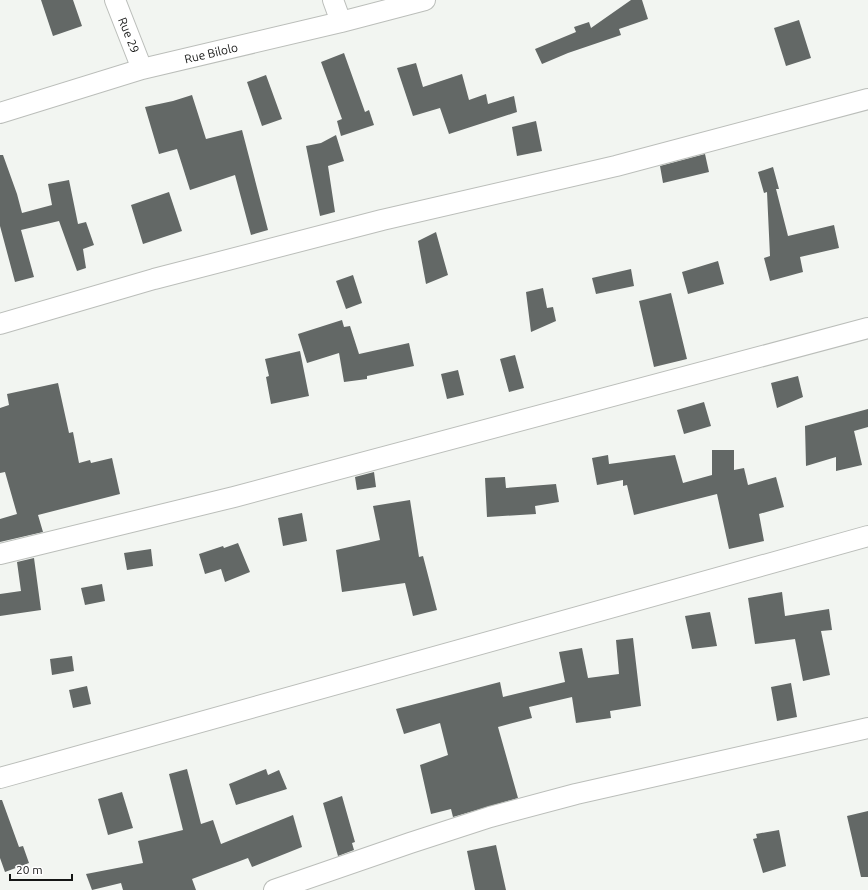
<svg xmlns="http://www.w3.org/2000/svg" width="868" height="890" viewBox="0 0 868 890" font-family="Ubuntu,sans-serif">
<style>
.building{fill:#636866}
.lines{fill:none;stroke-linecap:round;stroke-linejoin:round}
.minor-casing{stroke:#bbbeba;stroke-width:22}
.minor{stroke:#fff;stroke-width:20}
.labels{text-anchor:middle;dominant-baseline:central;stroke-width:3;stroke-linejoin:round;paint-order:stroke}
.street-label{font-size:12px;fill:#151615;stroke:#fff}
</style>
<rect width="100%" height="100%" fill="#f2f5f1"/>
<path class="building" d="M 41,0 L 73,0 L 82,26 L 53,36 Z
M 631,0 L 642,0 L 648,19 L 619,29 L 621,35 L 568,53 L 542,64 L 535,49 L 576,32 L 574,27 L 589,22 L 591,28 Z
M 799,20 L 811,58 L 786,66 L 774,28 Z
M 344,53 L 365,112 L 369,110 L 374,125 L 341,136 L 337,121 L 342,119 L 321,62 Z
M 416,63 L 423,87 L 462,74 L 469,100 L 486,94 L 488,104 L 514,96 L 517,112 L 449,134 L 440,108 L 413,116 L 397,68 Z
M 266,75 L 282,119 L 262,126 L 247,82 Z
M 192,95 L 206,139 L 242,130 L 268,230 L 251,235 L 235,175 L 190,190 L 177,149 L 159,154 L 145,107 L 173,101 Z
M 536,121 L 542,151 L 517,156 L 512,127 Z
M 336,135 L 344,161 L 328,166 L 335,212 L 320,216 L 306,146 L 321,143 Z
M 705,154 L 709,172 L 663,183 L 660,166 Z
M 0,155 L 3,155 L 17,194 L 22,213 L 52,205 L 48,184 L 69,180 L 78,224 L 86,222 L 94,245 L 83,249 L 86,268 L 77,271 L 59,221 L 21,230 L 34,277 L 15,282 L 0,226 Z
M 773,167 L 779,189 L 776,189 L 788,236 L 834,225 L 839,248 L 800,257 L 803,272 L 770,281 L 764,258 L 770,256 L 767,192 L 764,193 L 758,172 Z
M 169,192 L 182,231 L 143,244 L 131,205 Z
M 436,232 L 448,275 L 426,284 L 418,241 Z
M 718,261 L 724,284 L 688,294 L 682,272 Z
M 631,269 L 634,286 L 596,294 L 592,278 Z
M 353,275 L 362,303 L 346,309 L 336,281 Z
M 543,288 L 547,308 L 553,307 L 556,321 L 531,332 L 526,292 Z
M 671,293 L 687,359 L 654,367 L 639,301 Z
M 342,320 L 344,327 L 350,326 L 359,354 L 409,343 L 414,366 L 367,376 L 367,379 L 344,382 L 339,353 L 307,363 L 298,334 Z
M 300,351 L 309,396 L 271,404 L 266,377 L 269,376 L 265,359 Z
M 515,355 L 524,388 L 509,392 L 500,359 Z
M 458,370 L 464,395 L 447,399 L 441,374 Z
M 798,376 L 803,397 L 777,408 L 771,383 Z
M 58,383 L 69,433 L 73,432 L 79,463 L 90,460 L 91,463 L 112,458 L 120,494 L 38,515 L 43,532 L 0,542 L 0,519 L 17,514 L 5,472 L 0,473 L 0,408 L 9,405 L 7,394 Z
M 704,402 L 711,426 L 684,434 L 677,410 Z
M 868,409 L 868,427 L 854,431 L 862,465 L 836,471 L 836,457 L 806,466 L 805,426 Z
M 712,450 L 734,450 L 734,470 L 744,468 L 748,485 L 776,477 L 784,507 L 759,514 L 764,541 L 729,549 L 717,494 L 634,515 L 627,485 L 623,486 L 623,480 L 597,485 L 592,458 L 608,455 L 609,464 L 675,455 L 683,483 L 712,475 Z
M 374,472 L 376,487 L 357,490 L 355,477 Z
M 505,477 L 506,488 L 556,484 L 559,502 L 535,506 L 536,514 L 487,517 L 485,478 Z
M 410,500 L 419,557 L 423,556 L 437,610 L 413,616 L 405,583 L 342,592 L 336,550 L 380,540 L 373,506 Z
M 302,513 L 307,541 L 283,546 L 278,518 Z
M 238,543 L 250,572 L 225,582 L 221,569 L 205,574 L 199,554 L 223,546 L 224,548 Z
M 151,549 L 153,566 L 127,570 L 124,553 Z
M 34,558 L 41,610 L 0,616 L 0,594 L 21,591 L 17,562 Z
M 102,584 L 105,601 L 85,605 L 81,588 Z
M 782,592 L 785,616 L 829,609 L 832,630 L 821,631 L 830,675 L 803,681 L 795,639 L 755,644 L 748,598 Z
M 710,612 L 717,646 L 692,649 L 685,616 Z
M 633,638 L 641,706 L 610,711 L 611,718 L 576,723 L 572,697 L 529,707 L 532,718 L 498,727 L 518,798 L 453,817 L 451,809 L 431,814 L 420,765 L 448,755 L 440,723 L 404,734 L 396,709 L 500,682 L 503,697 L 565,682 L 559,652 L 582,648 L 588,678 L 619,674 L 616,640 Z
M 72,656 L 74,671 L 52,675 L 50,659 Z
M 791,683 L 797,717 L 777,721 L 771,687 Z
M 87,686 L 91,704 L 73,708 L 69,690 Z
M 187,769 L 201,824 L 213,820 L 221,844 L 293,815 L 302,847 L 252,867 L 248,858 L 192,879 L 196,890 L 123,890 L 121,883 L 92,890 L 86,874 L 143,863 L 138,841 L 183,830 L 169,774 Z
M 266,769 L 268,775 L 279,770 L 287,789 L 236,805 L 229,784 Z
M 122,792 L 133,828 L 108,835 L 98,799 Z
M 342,796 L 355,842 L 352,843 L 354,850 L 338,856 L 323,803 Z
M 0,800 L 2,800 L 19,847 L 23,846 L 29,863 L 5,872 L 0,858 Z
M 868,811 L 868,877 L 861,877 L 847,816 Z
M 779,830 L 786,866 L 763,873 L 753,839 L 757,838 L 756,834 Z
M 496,845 L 506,890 L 475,890 L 467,851 Z"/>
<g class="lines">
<defs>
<path id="minor" d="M 115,0 L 142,69
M 333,0 L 341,22
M 0,113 L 142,69 L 341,22 L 425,0
M 0,324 L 154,279 L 382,220 L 616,166 L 868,99
M 0,554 L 234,497 L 868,328
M 0,778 L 868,536
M 274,890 L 410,843 L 490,817 L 576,794 L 868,728"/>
</defs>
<use href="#minor" class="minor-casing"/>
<use href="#minor" class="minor"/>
</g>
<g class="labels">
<g class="street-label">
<text transform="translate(129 35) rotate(68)">Rue 29</text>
<text transform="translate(211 53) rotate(-13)">Rue Bilolo</text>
</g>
</g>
<path d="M10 874v6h62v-6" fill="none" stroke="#151615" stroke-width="2"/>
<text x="16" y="874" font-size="12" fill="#151615" stroke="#ffffff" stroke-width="3" paint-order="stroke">20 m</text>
</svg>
